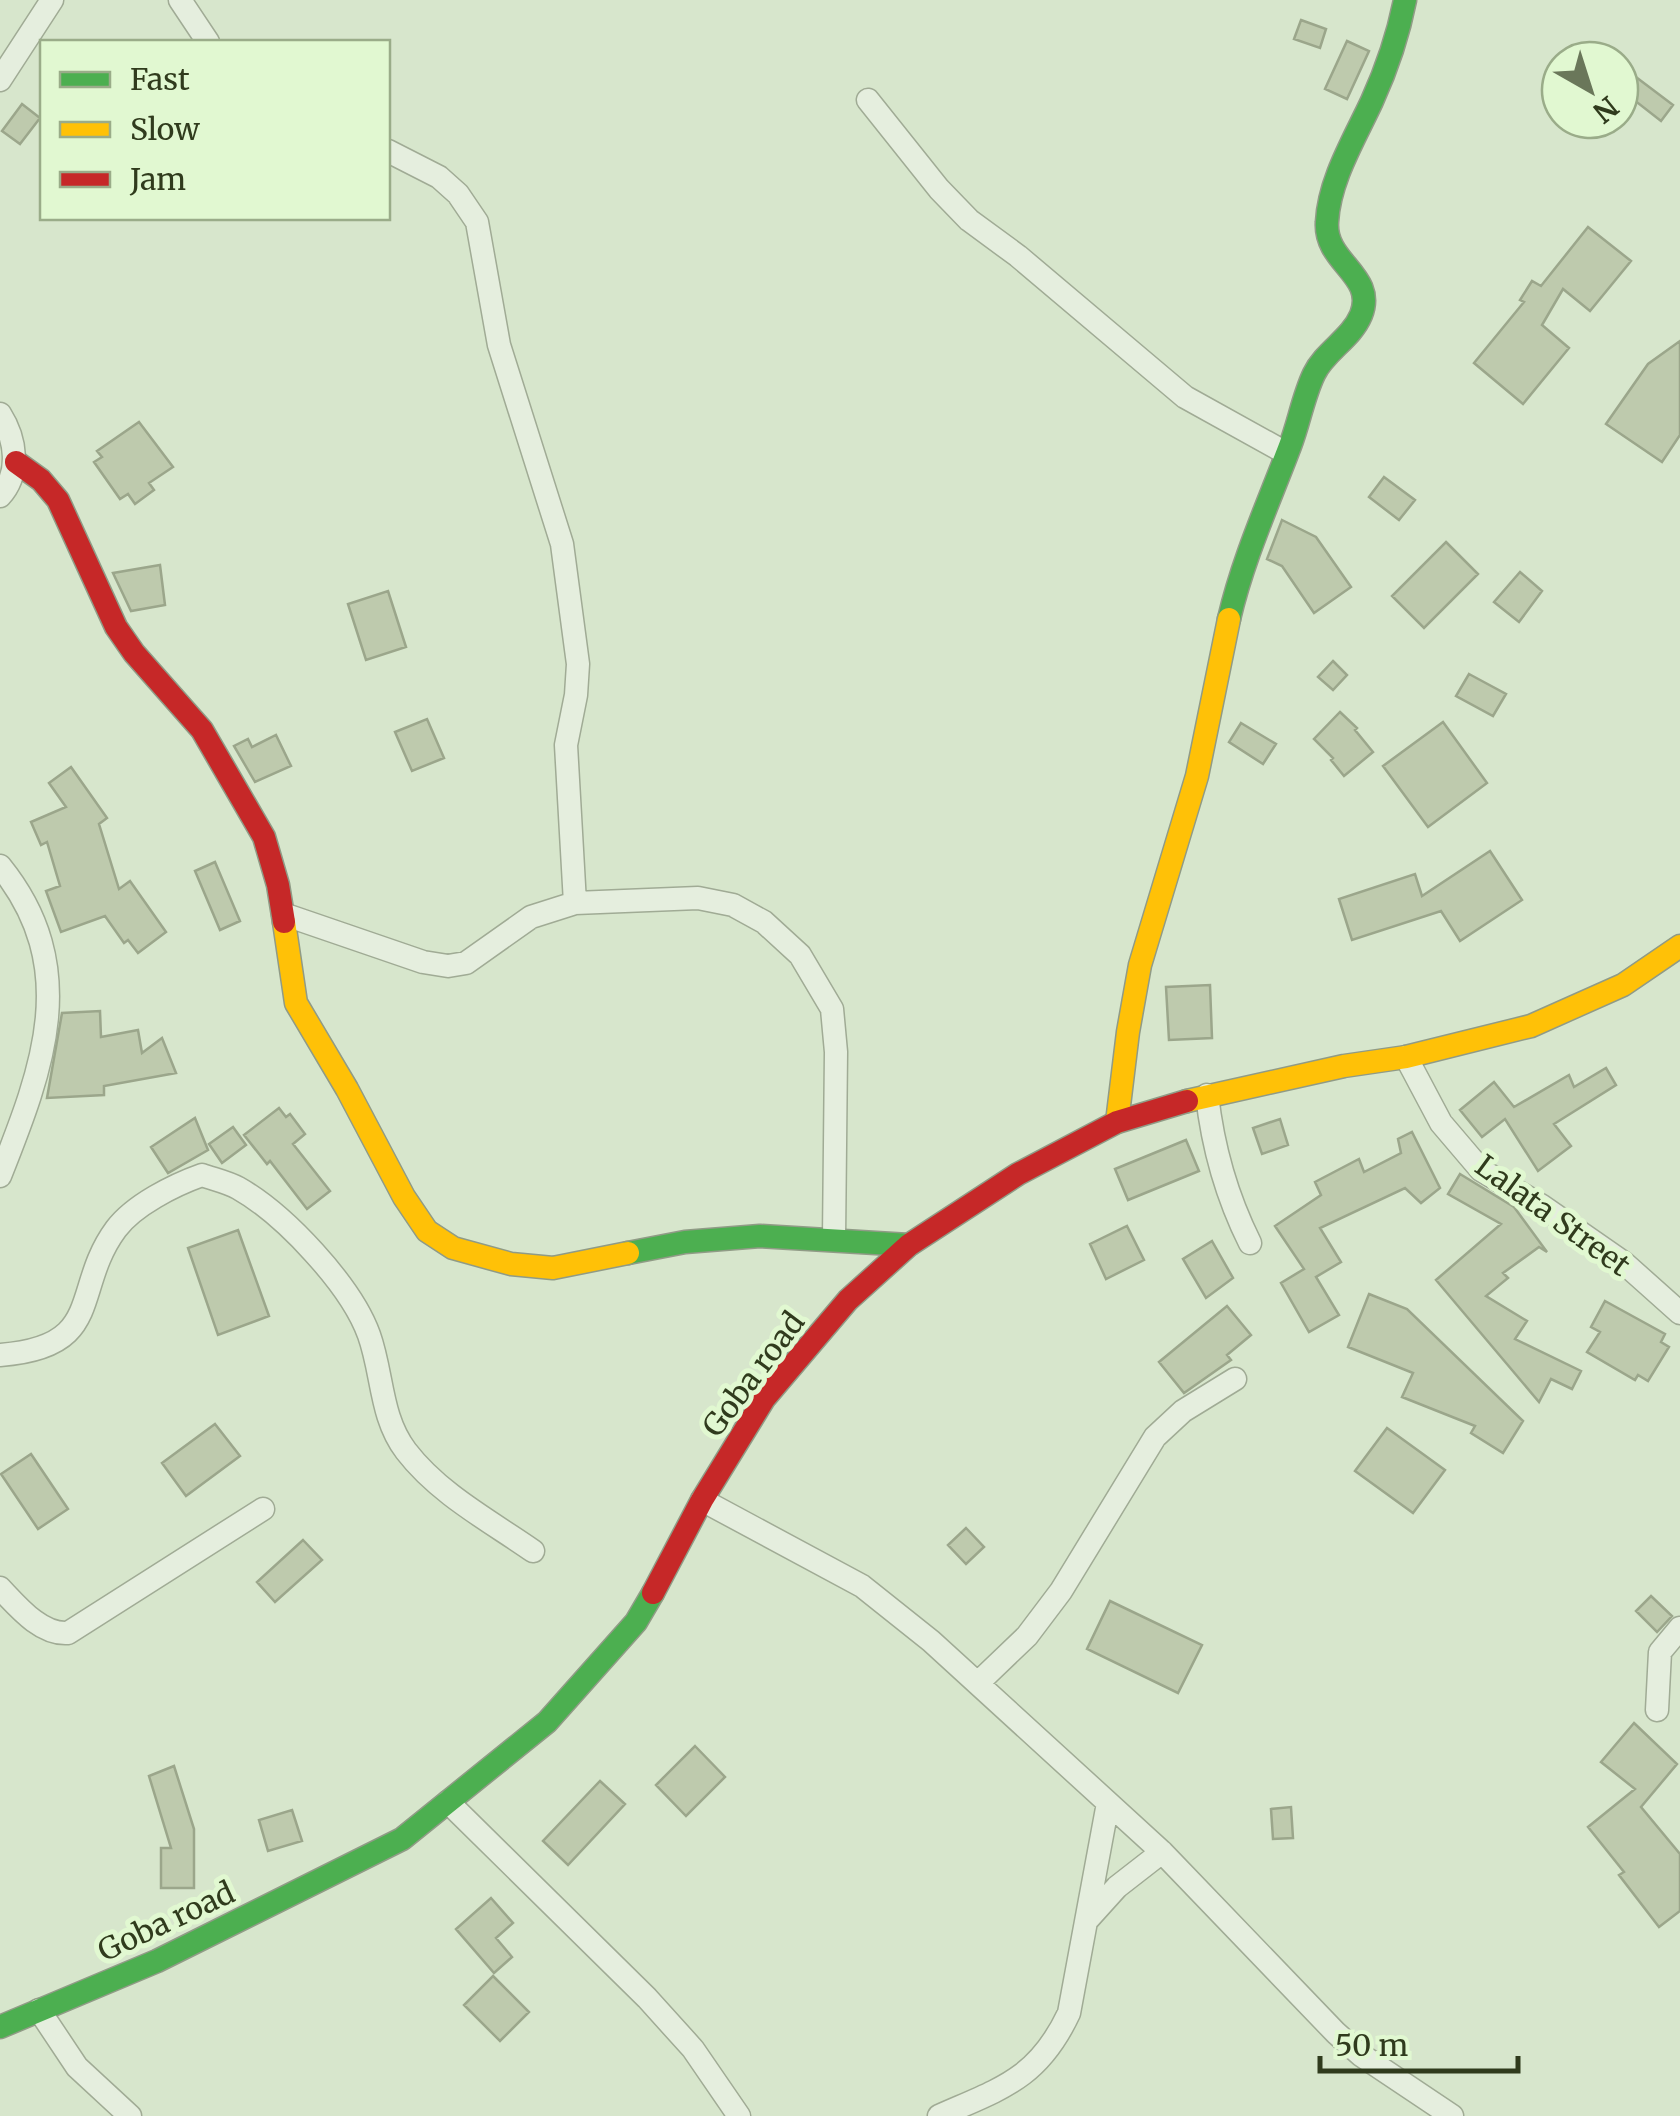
<svg xmlns="http://www.w3.org/2000/svg" width="1680" height="2116" viewBox="0 0 1680 2116" font-family="Merriweather,serif">
<style>
.building{fill:#becaad;stroke:#9ba68b;stroke-width:2.5}
.lines{fill:none;stroke-linecap:round;stroke-linejoin:round}
.street-casing{stroke:#a0ab95;stroke-width:25}
.fast-casing{stroke:#909b86;stroke-width:25}
.slow-casing{stroke:#909b86;stroke-width:25}
.jam-casing{stroke:#909b86;stroke-width:25}
.street{stroke:#e5eede;stroke-width:22}
.fast{stroke:#4caf50;stroke-width:22}
.slow{stroke:#ffc107;stroke-width:22}
.jam{stroke:#c62828;stroke-width:22}
.labels{text-anchor:middle;dominant-baseline:central;stroke-width:10;stroke-linejoin:round;paint-order:stroke}
.street-label{font-size:30px;fill:#303b1d;stroke:#e1f8d1}
</style>
<rect width="100%" height="100%" fill="#d7e6cc"/>
<path class="building" d="M 1301,20 L 1326,29 L 1320,48 L 1294,39 Z
M 1347,41 L 1369,51 L 1347,99 L 1325,89 Z
M 1624,68 L 1673,105 L 1661,121 L 1620,89 L 1620,73 Z
M 22,104 L 40,118 L 20,144 L 2,131 Z
M 1588,227 L 1631,261 L 1590,311 L 1563,289 L 1542,325 L 1569,348 L 1523,404 L 1474,363 L 1524,302 L 1520,300 L 1532,281 L 1541,286 Z
M 1680,341 L 1680,435 L 1662,462 L 1606,424 L 1648,364 Z
M 139,422 L 173,467 L 149,483 L 154,490 L 135,504 L 128,494 L 120,499 L 94,462 L 102,457 L 97,451 Z
M 1384,477 L 1415,500 L 1399,520 L 1369,497 Z
M 1282,520 L 1316,537 L 1351,587 L 1314,613 L 1282,566 L 1267,559 Z
M 1446,542 L 1478,574 L 1424,628 L 1392,596 Z
M 160,565 L 165,605 L 131,611 L 113,573 Z
M 1520,572 L 1542,591 L 1519,622 L 1494,602 Z
M 388,591 L 406,647 L 366,660 L 348,604 Z
M 1333,661 L 1347,675 L 1333,690 L 1318,677 Z
M 1469,674 L 1506,694 L 1493,716 L 1456,696 Z
M 1340,712 L 1357,728 L 1355,730 L 1373,752 L 1344,776 L 1331,760 L 1333,758 L 1314,739 Z
M 427,719 L 444,758 L 412,771 L 395,732 Z
M 1443,722 L 1487,783 L 1428,827 L 1383,766 Z
M 1241,723 L 1276,744 L 1263,764 L 1229,742 Z
M 276,735 L 291,766 L 255,782 L 234,746 L 248,739 L 252,747 Z
M 71,767 L 107,818 L 99,824 L 119,889 L 130,881 L 166,932 L 138,953 L 128,940 L 124,943 L 105,916 L 61,932 L 46,891 L 60,886 L 47,842 L 41,845 L 31,822 L 66,807 L 49,783 Z
M 1490,851 L 1522,900 L 1460,941 L 1441,911 L 1352,940 L 1339,899 L 1415,874 L 1422,896 Z
M 215,862 L 240,921 L 220,930 L 195,871 Z
M 1210,985 L 1212,1038 L 1169,1040 L 1166,987 Z
M 100,1011 L 101,1037 L 138,1030 L 142,1053 L 162,1038 L 176,1073 L 104,1086 L 104,1095 L 47,1098 L 62,1013 Z
M 1606,1068 L 1616,1085 L 1554,1124 L 1571,1146 L 1538,1171 L 1505,1119 L 1482,1137 L 1460,1110 L 1494,1082 L 1514,1107 L 1569,1075 L 1574,1087 Z
M 279,1108 L 286,1117 L 290,1114 L 305,1134 L 293,1144 L 330,1191 L 307,1209 L 270,1161 L 267,1164 L 244,1135 Z
M 195,1118 L 208,1150 L 168,1173 L 151,1147 Z
M 1280,1119 L 1288,1145 L 1262,1154 L 1253,1128 Z
M 233,1127 L 246,1145 L 222,1163 L 209,1144 Z
M 1412,1132 L 1440,1188 L 1421,1203 L 1405,1188 L 1320,1228 L 1341,1262 L 1316,1277 L 1339,1315 L 1309,1332 L 1281,1283 L 1304,1269 L 1275,1226 L 1321,1195 L 1315,1182 L 1359,1159 L 1364,1172 L 1401,1153 L 1398,1139 Z
M 1186,1140 L 1199,1171 L 1128,1200 L 1115,1169 Z
M 1460,1174 L 1514,1207 L 1547,1252 L 1539,1247 L 1503,1273 L 1508,1278 L 1486,1296 L 1527,1321 L 1515,1339 L 1581,1371 L 1572,1389 L 1551,1379 L 1539,1402 L 1436,1280 L 1501,1224 L 1448,1194 Z
M 1127,1226 L 1144,1260 L 1106,1279 L 1090,1244 Z
M 238,1230 L 269,1316 L 218,1335 L 188,1248 Z
M 1212,1241 L 1233,1278 L 1206,1298 L 1183,1259 Z
M 1369,1294 L 1407,1309 L 1523,1421 L 1503,1453 L 1471,1433 L 1475,1426 L 1402,1397 L 1413,1373 L 1348,1347 Z
M 1605,1301 L 1665,1334 L 1661,1342 L 1669,1347 L 1648,1381 L 1638,1375 L 1635,1380 L 1587,1352 L 1600,1332 L 1591,1327 Z
M 1227,1306 L 1251,1335 L 1227,1355 L 1231,1360 L 1184,1393 L 1159,1362 Z
M 215,1424 L 240,1456 L 186,1496 L 162,1463 Z
M 1387,1428 L 1445,1470 L 1413,1513 L 1355,1471 Z
M 31,1454 L 68,1509 L 38,1529 L 1,1474 Z
M 966,1528 L 984,1547 L 966,1564 L 948,1545 Z
M 303,1540 L 322,1560 L 275,1602 L 257,1582 Z
M 1651,1596 L 1672,1616 L 1657,1632 L 1636,1611 Z
M 1110,1601 L 1202,1645 L 1178,1693 L 1087,1649 Z
M 1634,1723 L 1677,1764 L 1641,1807 L 1680,1854 L 1680,1911 L 1659,1927 L 1619,1875 L 1624,1872 L 1588,1827 L 1635,1789 L 1601,1762 Z
M 695,1746 L 725,1777 L 686,1816 L 656,1785 Z
M 174,1766 L 194,1829 L 194,1888 L 161,1888 L 161,1848 L 171,1848 L 149,1776 Z
M 600,1781 L 625,1804 L 568,1865 L 543,1841 Z
M 1291,1807 L 1293,1838 L 1273,1839 L 1271,1809 Z
M 292,1810 L 302,1841 L 268,1851 L 259,1820 Z
M 491,1898 L 513,1923 L 496,1938 L 512,1957 L 494,1973 L 456,1929 Z
M 493,1976 L 529,2012 L 500,2041 L 464,2005 Z"/>
<g class="lines">
<defs>
<path id="street" d="M 180,0 L 208,42
M 0,80 L 52,0
M 868,100 L 939,189 L 969,220 L 1018,256 L 1185,397 L 1286,453
M 388,151 L 439,177 L 458,194 L 477,222 L 499,345 L 562,544 L 578,664 L 576,695 L 566,745 L 575,903
M 0,414 C 16,439 21,473 0,496
M 0,866 C 82,967 43,1068 0,1176
M 283,914 L 423,962 L 448,966 L 466,963 L 531,917 L 575,903 L 698,898 L 733,905 L 764,922 L 800,955 L 832,1009 L 836,1052 L 834,1238
M 1406,1057 L 1441,1123 L 1481,1170 L 1542,1206 L 1624,1263 L 1680,1313
M 1207,1095 C 1213,1149 1226,1195 1250,1243
M 0,1355 C 106,1347 71,1290 116,1229 C 134,1205 174,1185 202,1175 C 213,1179 227,1182 238,1188 C 284,1214 351,1285 369,1335 C 383,1374 380,1417 406,1451 C 439,1494 490,1521 533,1551
M 702,1500 L 862,1586 L 931,1641 L 1162,1852 L 1336,2033 L 1361,2055 L 1452,2116
M 0,1588 C 18,1607 41,1635 68,1633 L 263,1509
M 979,1682 L 1027,1636 L 1061,1591 L 1155,1437 L 1183,1411 L 1235,1379
M 1657,1710 L 1660,1652 L 1680,1628
M 448,1802 L 647,1998 L 693,2049 L 739,2116
M 1089,1918 L 1117,1887 L 1162,1852
M 39,2010 L 77,2067 L 130,2116
M 939,2116 C 1002,2088 1038,2079 1069,2013 L 1108,1803"/>
<path id="fast" d="M 1229,619 C 1243,559 1268,504 1290,446 C 1299,423 1303,397 1314,374 C 1325,351 1351,339 1361,315 C 1377,275 1324,263 1327,222 C 1329,180 1355,138 1372,101 C 1387,68 1398,36 1405,0
M 628,1253 L 685,1242 L 760,1236 L 909,1245
M 0,2027 L 157,1961 L 402,1839 L 547,1722 L 636,1622 L 653,1593"/>
<path id="slow" d="M 284,922 L 296,1003 L 347,1089 L 404,1197 L 427,1231 L 453,1248 L 511,1264 L 553,1268 L 628,1253
M 1187,1101 L 1344,1066 L 1406,1057 L 1531,1026 L 1623,985 L 1680,946
M 1117,1122 L 1128,1032 L 1140,965 L 1197,776 L 1229,619"/>
<path id="jam" d="M 16,462 L 41,480 L 58,500 L 116,627 L 134,653 L 202,730 L 264,837 L 278,885 L 284,922
M 653,1593 L 702,1500 L 764,1399 L 848,1300 L 909,1245 L 1018,1174 L 1117,1122 L 1187,1101"/>
</defs>
<use href="#street" class="street-casing"/>
<use href="#fast" class="fast-casing"/>
<use href="#slow" class="slow-casing"/>
<use href="#jam" class="jam-casing"/>
<use href="#street" class="street"/>
<use href="#fast" class="fast"/>
<use href="#slow" class="slow"/>
<use href="#jam" class="jam"/>
</g>
<g class="labels">
<g class="street-label">
<text transform="translate(1553 1215) rotate(36)">Lalata Street</text>
<text transform="translate(753 1374) rotate(-53)">Goba road</text>
<text transform="translate(166 1921) rotate(-25)">Goba road</text>
</g>
</g>
<rect x="40" y="40" width="350" height="180" fill="#e1f8d1" stroke="#9aac89" stroke-width="2.5"/>
<rect x="60" y="72" width="50" height="15" fill="#4caf50" stroke="#9aac89" stroke-width="2.5"/>
<text x="130" y="90" font-size="30" fill="#303b1d">Fast</text>
<rect x="60" y="122" width="50" height="15" fill="#ffc107" stroke="#9aac89" stroke-width="2.5"/>
<text x="130" y="140" font-size="30" fill="#303b1d">Slow</text>
<rect x="60" y="172" width="50" height="15" fill="#c62828" stroke="#9aac89" stroke-width="2.5"/>
<text x="130" y="190" font-size="30" fill="#303b1d">Jam</text>
<g transform="translate(1590 90) rotate(141)"><circle r="48" fill="#e1f8d1" stroke="#9aac89" stroke-width="2.5"/>
<path d="M0-8L18 38L0 25L-18 38Z" fill="#6a775a"/>
<text y="-15" font-size="28" font-weight="bold" text-anchor="middle" fill="#303b1d">N</text>
</g>
<path d="M1320 2056v15h198v-15" fill="none" stroke="#303b1d" stroke-width="5"/>
<text x="1335" y="2056" font-size="30" fill="#303b1d" stroke="#e1f8d1" stroke-width="8" paint-order="stroke">50 m</text>
</svg>
